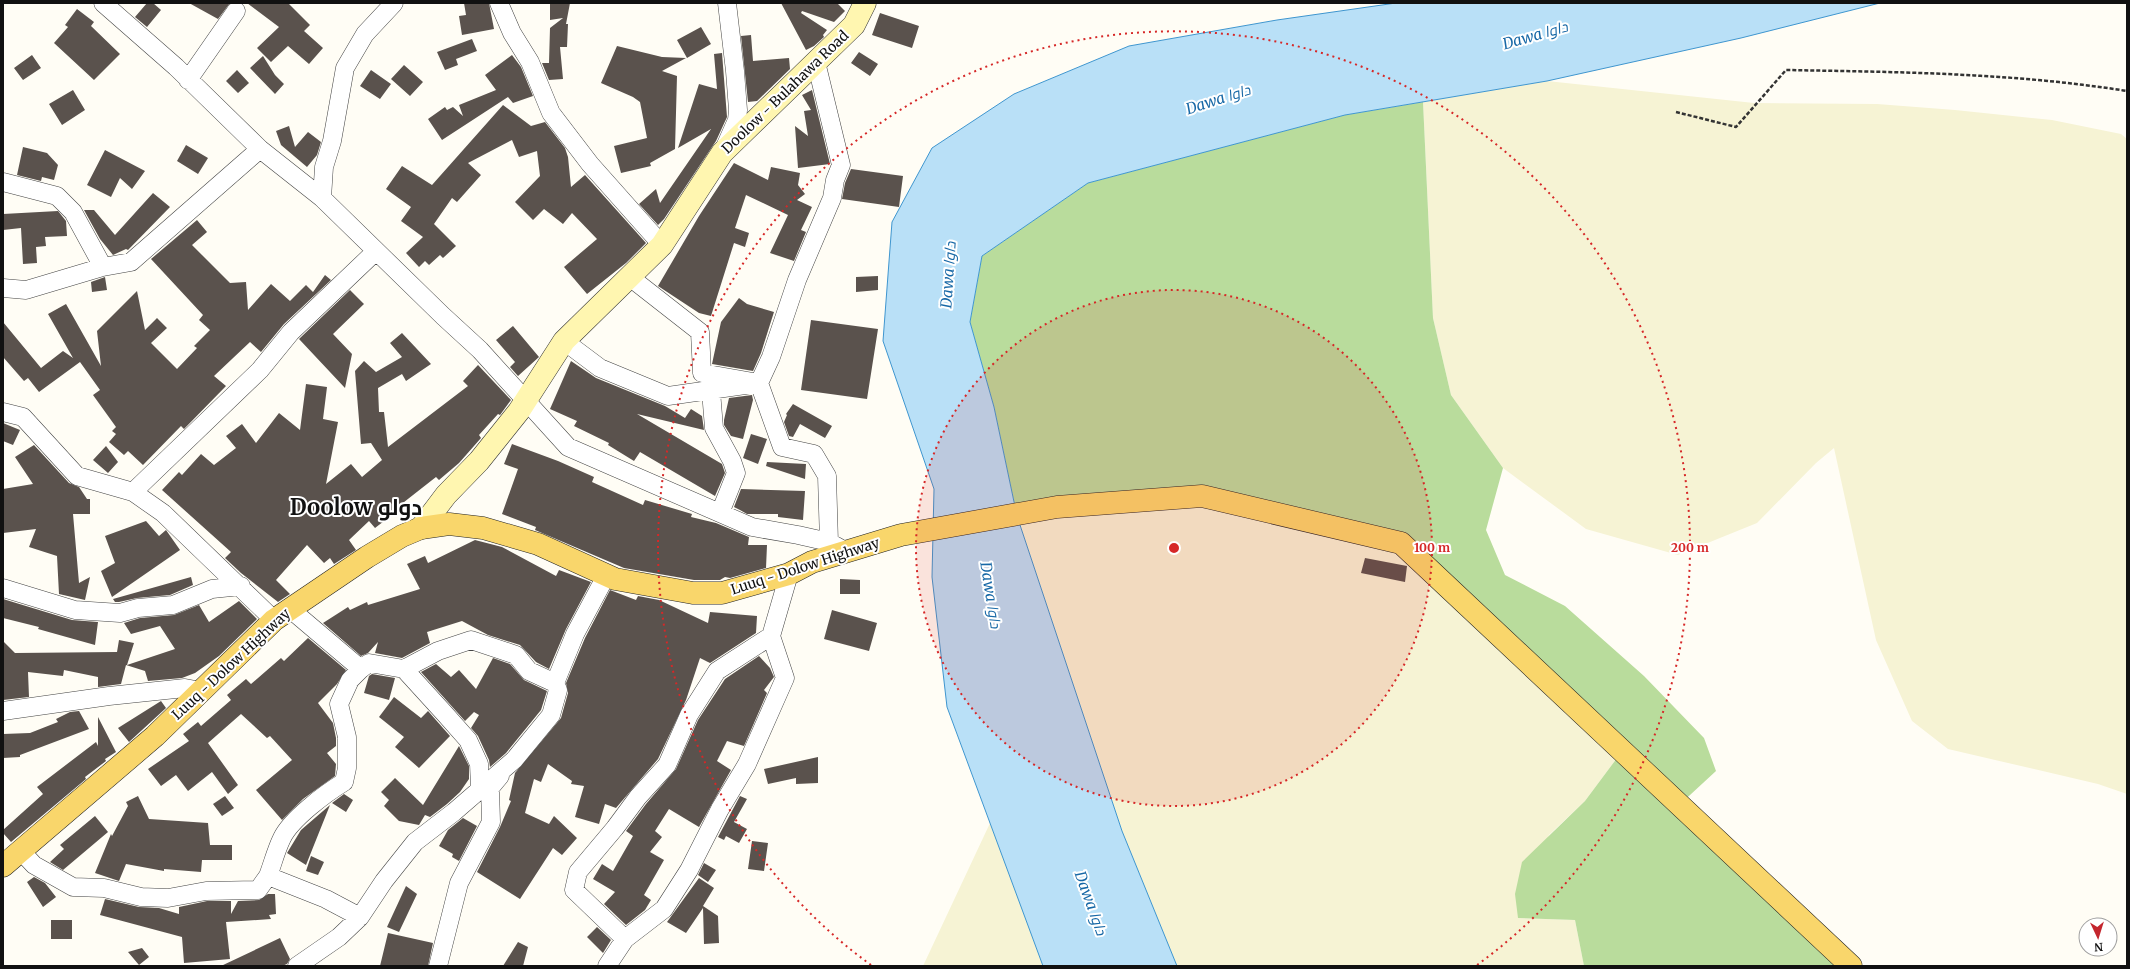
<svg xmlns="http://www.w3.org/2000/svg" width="2130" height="969" viewBox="0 0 2130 969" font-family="Merriweather,Cairo,serif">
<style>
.farmland{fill:#f6f3d4}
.forest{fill:#b9dc9c}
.water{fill:#b9e0f7;stroke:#3f96cf}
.building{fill:#5a524d}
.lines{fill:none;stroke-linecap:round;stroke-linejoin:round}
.street-casing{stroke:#444;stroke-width:19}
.secondary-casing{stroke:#333;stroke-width:23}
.primary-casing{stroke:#222;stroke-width:23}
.path{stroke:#333;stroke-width:2.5;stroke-dasharray:4 2;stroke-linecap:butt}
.street{stroke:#fff;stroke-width:18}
.secondary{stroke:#fff6b0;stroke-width:22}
.primary{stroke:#f9d66b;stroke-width:22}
.ring{fill:none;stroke:#d62828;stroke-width:2;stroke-dasharray:2 4}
.labels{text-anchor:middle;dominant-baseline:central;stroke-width:4;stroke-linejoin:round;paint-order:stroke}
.street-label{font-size:14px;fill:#111;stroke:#fff}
.water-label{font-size:15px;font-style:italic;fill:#1768a6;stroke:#fff}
.town-label{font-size:22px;font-weight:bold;fill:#111;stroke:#fff}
.centre{fill:#d62828;stroke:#fff;stroke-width:2}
.ring-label{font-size:12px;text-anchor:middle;font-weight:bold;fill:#d62828;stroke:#fff;stroke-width:4;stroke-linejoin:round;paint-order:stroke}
</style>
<rect width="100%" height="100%" fill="#fffdf5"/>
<path class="farmland" d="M 1547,81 L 1754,103 L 1877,104 L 1955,110 L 2052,120 L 2121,134 L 2127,139 L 2127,794 L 2098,784 L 1948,749 L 1912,721 L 1876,640 L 1834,448 L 1816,463 L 1757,523 L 1678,555 L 1586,529 L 1503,468 L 1451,395 L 1433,318 L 1423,102 Z
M 1201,500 L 1398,546 L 1620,754 L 1585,801 L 1549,835 L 1518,918 L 1575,920 L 1584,966 L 1177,966 L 1122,831 L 1017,516 Z
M 991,821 L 1043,966 L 923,966 Z"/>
<path class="forest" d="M 1423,102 L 1433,318 L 1451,395 L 1503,468 L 1486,530 L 1505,575 L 1565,606 L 1644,676 L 1704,738 L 1716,771 L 1677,807 L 1849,966 L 1584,966 L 1575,920 L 1518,918 L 1515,894 L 1522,862 L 1585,801 L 1620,754 L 1398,546 L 1201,500 L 1017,516 L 994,407 L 970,322 L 982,256 L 1088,183 L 1345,115 Z"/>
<path class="water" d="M 1396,3 L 1880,3 L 1741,38 L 1547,81 L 1345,115 L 1088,183 L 982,256 L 970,322 L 994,407 L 1017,516 L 1122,831 L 1177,966 L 1043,966 L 947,707 L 932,577 L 934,489 L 883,341 L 892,222 L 932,148 L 1014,94 L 1129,46 L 1277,20 Z"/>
<path class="building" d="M 147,3 L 153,3 L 161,10 L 147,27 L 135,17 Z
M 189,3 L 230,3 L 218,19 Z
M 247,3 L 288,3 L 310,25 L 304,31 L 323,48 L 309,64 L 288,46 L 271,62 L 257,48 L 279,27 Z
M 464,3 L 489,3 L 494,29 L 462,35 L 459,16 L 466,15 Z
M 550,3 L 570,3 L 566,24 L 568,24 L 567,47 L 560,47 L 563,79 L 549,80 L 542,63 L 549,63 L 550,28 L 563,18 L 550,20 Z
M 781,3 L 837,3 L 845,11 L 834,22 L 802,11 L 801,13 L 827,30 L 823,35 L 824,37 L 814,46 L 806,50 Z
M 77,9 L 94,22 L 91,26 L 120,54 L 94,80 L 54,43 L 68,27 L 65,25 Z
M 880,13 L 919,26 L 912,48 L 872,35 Z
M 701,27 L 711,44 L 687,58 L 677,40 Z
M 751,35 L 753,61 L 789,58 L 790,69 L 757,101 L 748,102 L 741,36 Z
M 472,39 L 477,51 L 456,59 L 458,65 L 445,70 L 437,52 Z
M 617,46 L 662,57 L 686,58 L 662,71 L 677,76 L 675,149 L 650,163 L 651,166 L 621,173 L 614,146 L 647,138 L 640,102 L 633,97 L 601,83 Z
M 859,52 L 878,64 L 870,76 L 851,63 Z
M 722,53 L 727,117 L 716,141 L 664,219 L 658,225 L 639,204 L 656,189 L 660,203 L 711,129 L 678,148 L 699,84 L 717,89 L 714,54 Z
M 32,55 L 41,68 L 23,80 L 14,68 Z
M 512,55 L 521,67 L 533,96 L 513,103 L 508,97 L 442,140 L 428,119 L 445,107 L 447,110 L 453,107 L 463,116 L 459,105 L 496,90 L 485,75 Z
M 263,56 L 275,75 L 284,84 L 275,94 L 250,68 Z
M 404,65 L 423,82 L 410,96 L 391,79 Z
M 237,70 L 249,83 L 238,93 L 226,81 Z
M 371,70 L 391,84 L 380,99 L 360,86 Z
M 73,90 L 85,110 L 62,125 L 49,104 Z
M 812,90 L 830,164 L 798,168 L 795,126 L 808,136 L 804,111 L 811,110 L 802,95 Z
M 503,105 L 531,126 L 545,122 L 565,148 L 568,157 L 571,187 L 585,175 L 646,243 L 626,263 L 587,294 L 564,267 L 597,239 L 572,213 L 563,224 L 544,209 L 533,220 L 515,202 L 540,176 L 537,151 L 519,157 L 512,140 L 468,163 L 481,175 L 457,202 L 452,198 L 434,224 L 456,246 L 443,258 L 440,255 L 429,265 L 425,261 L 419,267 L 406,253 L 423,237 L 401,221 L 411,207 L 386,189 L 402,166 L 432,185 Z
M 289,126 L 295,147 L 308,132 L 321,142 L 317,155 L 307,167 L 281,145 L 276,131 Z
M 186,145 L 208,158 L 198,174 L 177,161 Z
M 23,147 L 47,153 L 58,165 L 54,180 L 42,177 L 41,181 L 17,175 Z
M 105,150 L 145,171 L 132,189 L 120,178 L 111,197 L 87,185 Z
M 734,163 L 768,180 L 771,167 L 800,173 L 798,185 L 805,194 L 797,200 L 812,207 L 801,230 L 806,232 L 794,261 L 770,253 L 788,215 L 746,195 L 735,228 L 749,233 L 745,247 L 734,243 L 711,316 L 699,313 L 658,286 L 699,216 Z
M 851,169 L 903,176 L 899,207 L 842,199 L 845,183 Z
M 153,193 L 170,207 L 128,250 L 126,249 L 113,255 L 100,239 L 84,210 L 94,210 L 115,235 Z
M 58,211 L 66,221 L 67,236 L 45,237 L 46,246 L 36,247 L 37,263 L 23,264 L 21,228 L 3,230 L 3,214 Z
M 197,220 L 207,232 L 192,245 L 230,283 L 246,282 L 248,310 L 271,284 L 290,301 L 306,285 L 313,292 L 325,275 L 331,280 L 284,324 L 261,352 L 250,342 L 214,376 L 226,386 L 184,429 L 181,426 L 143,465 L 128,451 L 124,455 L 109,442 L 116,434 L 112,431 L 116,427 L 93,395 L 100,390 L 80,362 L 39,392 L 28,378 L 24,381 L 3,357 L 3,322 L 41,368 L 63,351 L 73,358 L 48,314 L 66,304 L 101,366 L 97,331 L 137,291 L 145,330 L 157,318 L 167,328 L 151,343 L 177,369 L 197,348 L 194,346 L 210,330 L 199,320 L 203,315 L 151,259 Z
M 878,276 L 878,290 L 856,292 L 856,277 Z
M 105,277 L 107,290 L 92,292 L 91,282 Z
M 350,290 L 364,304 L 333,334 L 352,354 L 345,388 L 299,339 Z
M 739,298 L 747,304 L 774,312 L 761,353 L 753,371 L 712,364 L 721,322 Z
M 811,320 L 878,329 L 867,399 L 801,390 Z
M 513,326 L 539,357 L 518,376 L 510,367 L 515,362 L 496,340 Z
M 402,333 L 431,364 L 406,381 L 402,374 L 378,388 L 379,412 L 384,412 L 388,447 L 468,386 L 463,381 L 478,365 L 511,400 L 500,415 L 498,414 L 479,435 L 481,438 L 459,463 L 439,480 L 436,477 L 399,506 L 401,508 L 375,528 L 369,521 L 349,540 L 356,550 L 334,564 L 330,558 L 324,563 L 307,545 L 276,580 L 290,594 L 278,602 L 241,573 L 225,558 L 231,552 L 162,490 L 179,472 L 182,475 L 201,454 L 214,465 L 236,448 L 226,436 L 242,424 L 256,443 L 279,413 L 300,430 L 306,384 L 327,387 L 323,419 L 338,422 L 326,484 L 351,464 L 362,477 L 382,460 L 371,443 L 361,444 L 355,371 L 364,361 L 376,372 L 402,357 L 390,343 Z
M 571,361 L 596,378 L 665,406 L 685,418 L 691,409 L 702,416 L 704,430 L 637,414 L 722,464 L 725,473 L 715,496 L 640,452 L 634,461 L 608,445 L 609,443 L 574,426 L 577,421 L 550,409 Z
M 752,395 L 753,400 L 743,439 L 731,436 L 724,425 L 724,420 L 729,398 Z
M 793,404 L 832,426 L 825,438 L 800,424 L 793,437 L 789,436 L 784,422 L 787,415 L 786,414 Z
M 3,423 L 20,430 L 13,445 L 3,441 Z
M 751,434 L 767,439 L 758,464 L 743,458 Z
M 512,444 L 558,461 L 594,477 L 592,482 L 643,505 L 645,500 L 692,514 L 691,517 L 716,523 L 749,537 L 748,545 L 767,545 L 766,568 L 730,578 L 725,577 L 720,580 L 694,580 L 624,568 L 535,530 L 536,527 L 502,514 L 518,469 L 504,464 Z
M 34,445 L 69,483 L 79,487 L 87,499 L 90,499 L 90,514 L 73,514 L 79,583 L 90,577 L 85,600 L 59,594 L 57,556 L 29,547 L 36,529 L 3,533 L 3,489 L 33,484 L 15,457 Z
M 106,446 L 118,462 L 108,473 L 93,460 Z
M 767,462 L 806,464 L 805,479 L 766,466 Z
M 741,489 L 805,491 L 803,520 L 778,517 L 778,514 L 747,514 L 740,510 L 734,507 Z
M 146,521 L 159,536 L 166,530 L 180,550 L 112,597 L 101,571 L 115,563 L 105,536 Z
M 475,540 L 502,547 L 556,576 L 559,570 L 591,582 L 566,629 L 549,669 L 536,662 L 520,645 L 488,635 L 462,621 L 427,632 L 430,643 L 402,658 L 375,653 L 378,642 L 368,653 L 361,656 L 323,623 L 348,607 L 350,610 L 367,602 L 368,605 L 420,589 L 407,564 L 425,556 L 428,563 Z
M 1365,558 L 1407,566 L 1405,582 L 1361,573 Z
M 191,577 L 193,585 L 170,595 L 137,598 L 119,602 L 115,602 L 113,599 Z
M 840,579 L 860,580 L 860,594 L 840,594 Z
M 610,590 L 636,600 L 638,596 L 659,600 L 708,623 L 710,612 L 757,616 L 756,633 L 710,663 L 700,658 L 686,700 L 658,759 L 616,808 L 605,804 L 599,824 L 575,817 L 584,786 L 571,784 L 572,781 L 548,764 L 541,782 L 534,779 L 525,813 L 549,824 L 554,816 L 577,838 L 562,855 L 553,848 L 520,899 L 477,872 L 500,827 L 511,801 L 509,800 L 515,773 L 561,718 L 568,693 L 566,683 L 585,638 Z
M 3,599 L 72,620 L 98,622 L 95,645 L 38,629 L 39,627 L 3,618 Z
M 239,601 L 257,619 L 219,656 L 195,673 L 182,678 L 148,681 L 145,671 L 126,665 L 121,684 L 98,687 L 98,677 L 64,670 L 63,676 L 28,672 L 29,697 L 3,700 L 3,641 L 15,653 L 117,652 L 119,640 L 134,643 L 127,665 L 175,649 L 160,626 L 131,634 L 124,623 L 140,618 L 174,615 L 199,605 L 209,622 Z
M 832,610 L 877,623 L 869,651 L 824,639 Z
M 308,638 L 346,670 L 337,684 L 318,703 L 333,723 L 336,738 L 336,746 L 327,753 L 336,764 L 335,776 L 303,799 L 282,820 L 256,790 L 292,760 L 270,736 L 267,738 L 241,714 L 208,743 L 238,785 L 228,794 L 212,772 L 188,791 L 176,775 L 161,786 L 148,769 L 189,741 L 183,734 L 198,722 L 201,726 L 231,700 L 227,695 L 246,679 L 251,684 L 281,658 L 284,661 Z
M 759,656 L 770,668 L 774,677 L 764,690 L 767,693 L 744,746 L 727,741 L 717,761 L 731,770 L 699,827 L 669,809 L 655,831 L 662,837 L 650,852 L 664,860 L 644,895 L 651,900 L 645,910 L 626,925 L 604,904 L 615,892 L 593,879 L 602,864 L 613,871 L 633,836 L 626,831 L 646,804 L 676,769 L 698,720 L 725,679 Z
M 493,658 L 510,664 L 524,680 L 547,691 L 541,710 L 506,753 L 490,767 L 489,760 L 478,736 L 471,728 L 479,715 L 474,712 L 465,721 L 421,672 L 436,664 L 451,677 L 459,670 L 476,689 Z
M 372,674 L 395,678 L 389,700 L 364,693 L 369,676 Z
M 394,697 L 421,718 L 428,711 L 450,736 L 419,768 L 395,747 L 404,737 L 379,717 Z
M 161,701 L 166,708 L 129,742 L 118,728 Z
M 79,711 L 89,729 L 20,755 L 20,757 L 3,758 L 3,734 L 30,733 L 58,722 L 56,719 L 70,712 Z
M 98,717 L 116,752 L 105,759 L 106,761 L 85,777 L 86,779 L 11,842 L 3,833 L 3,830 L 43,794 L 37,787 L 96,742 L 98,746 Z
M 459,746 L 469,766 L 469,779 L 460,792 L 447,804 L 430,817 L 425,815 L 419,825 L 399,821 L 384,806 L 389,800 L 381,792 L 395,778 L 423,805 Z
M 818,757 L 818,783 L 796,784 L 796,778 L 768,784 L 764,769 Z
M 344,794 L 353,800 L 346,812 L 332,803 Z
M 138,796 L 149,819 L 208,823 L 210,845 L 232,845 L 232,860 L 202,860 L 201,872 L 164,869 L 164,871 L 126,864 L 119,881 L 95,873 L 111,834 L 112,836 L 128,806 L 126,802 Z
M 225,796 L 234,808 L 222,816 L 213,804 Z
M 740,796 L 747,799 L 734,822 L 747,829 L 739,843 L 726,836 L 724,840 L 718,837 Z
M 330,805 L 306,865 L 287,853 L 301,830 Z
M 95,816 L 108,832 L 63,870 L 50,862 L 64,849 L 60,845 Z
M 463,818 L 477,826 L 459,861 L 452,857 L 453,854 L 439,846 L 448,830 Z
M 752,841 L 768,843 L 764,871 L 748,869 Z
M 311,856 L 324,862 L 318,875 L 306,871 Z
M 704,863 L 716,870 L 708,882 L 698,875 Z
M 34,877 L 45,883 L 56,897 L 43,907 L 27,882 Z
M 699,878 L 714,888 L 703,906 L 718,916 L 719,943 L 704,944 L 703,908 L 686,933 L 667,922 Z
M 406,886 L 417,894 L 399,932 L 387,927 Z
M 268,894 L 275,894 L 276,914 L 269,915 L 271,919 L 226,922 L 230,959 L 184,963 L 182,937 L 100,915 L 105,899 L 139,907 L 159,908 L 179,914 L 179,907 L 207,901 L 231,901 L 231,914 L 238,901 L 259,900 Z
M 51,920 L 72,920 L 72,939 L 51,939 Z
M 597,927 L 611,940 L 603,953 L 587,937 Z
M 388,933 L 433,943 L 428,966 L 380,966 Z
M 280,938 L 290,959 L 287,964 L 282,966 L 221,966 Z
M 518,942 L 528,947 L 523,966 L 503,966 Z
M 142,948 L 149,957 L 139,965 L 128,952 Z"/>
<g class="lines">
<defs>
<path id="street" d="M 103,3 L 176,67 L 260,149 L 322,198 L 443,316 L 480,350 L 568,447 L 752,527 L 798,535 L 829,542 L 847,552
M 499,3 L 512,33 L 530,62 L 551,113 L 590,164 L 662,245
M 188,80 L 236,11
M 725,147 L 737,120 L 738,110 L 735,71 L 727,3
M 3,182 L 57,196 L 73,212 L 103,267
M 322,198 L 324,167 L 332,141 L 345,68 L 365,34 L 394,3
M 631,278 L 700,332 L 702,373 L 759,383 L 782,447 L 814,454 L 827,476 L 829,542
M 3,288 L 26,290 L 103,267 L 131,262 L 260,149
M 564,341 L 600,368 L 668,396 L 759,383 L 771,357 L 797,280 L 832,198 L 835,180 L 841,165 L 816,62
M 711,391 L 714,428 L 732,461 L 736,473 L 720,513
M 3,412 L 23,417 L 77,476 L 133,492 L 163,513 L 274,620
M 133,492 L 260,370 L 291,332 L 376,251
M 3,588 L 75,610 L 120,613 L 138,608 L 173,605 L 212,589 L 241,586
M 289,608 L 361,669 L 350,680 L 339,704 L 347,737 L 347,768 L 344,782 C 326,793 291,819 282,838 C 276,850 273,863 268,876 L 326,899 L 360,917
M 361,669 L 369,663 L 404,669 L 445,714 L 468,740 L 479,764 L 480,788
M 404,669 L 438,651 L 471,640 L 516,655 L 529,671 L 555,683
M 3,711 L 109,696 L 185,688 L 201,691
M 21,851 L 34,865 L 73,887 L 104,888 L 141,897 L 168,898 L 206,891 L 258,890 L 268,876
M 625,939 L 574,890 L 578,872 L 615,828 L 638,797 L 667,765 L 689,715 L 717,671 L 771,636 L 789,574
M 297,966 L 339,937 L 360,917 L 384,881 L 415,842 L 454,812 L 514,760 L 551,715 L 558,690 L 555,683 L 575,634 L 607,574
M 438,966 L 459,883 L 491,822 L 490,788 L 500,776
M 607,966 L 625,939 L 664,909 L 689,870 L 720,809 L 747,764 L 785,678 L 771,636"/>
<path id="secondary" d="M 421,528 L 446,495 L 479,461 L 519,411 L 564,341 L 662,245 L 722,153 L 854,25 L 865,3"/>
<path id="primary" d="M 3,866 L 155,736 L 274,620 L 367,557 L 402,536 L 421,528 L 449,524 L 483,528 L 538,544 L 615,579 L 693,593 L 722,593 L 789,574 L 812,562 L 901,535 L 1057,507 L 1202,496 L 1401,543 L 1851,966"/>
</defs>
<use href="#street" class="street-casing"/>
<use href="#secondary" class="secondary-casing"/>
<use href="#primary" class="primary-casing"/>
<path class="path" d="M 1676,112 L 1736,127 L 1786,70 C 1899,72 2014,73 2127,91"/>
<use href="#street" class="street"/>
<use href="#secondary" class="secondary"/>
<use href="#primary" class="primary"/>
</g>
<circle cx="1174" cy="548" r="258" fill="#d62828" fill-opacity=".12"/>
<g class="ring">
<circle cx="1174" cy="548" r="258"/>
<path d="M871 965A516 516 0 1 1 1477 965"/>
</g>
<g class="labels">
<g class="street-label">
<text transform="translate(785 92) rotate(-44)">Doolow - Bulahawa Road</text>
<text transform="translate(805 566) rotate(-18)">Luuq - Dolow Highway</text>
<text transform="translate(231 664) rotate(-43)">Luuq - Dolow Highway</text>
</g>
<g class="water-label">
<text transform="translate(1535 35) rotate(-16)">Dawa داوا</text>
<text transform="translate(1218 99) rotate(-18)">Dawa داوا</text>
<text transform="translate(948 275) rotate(-86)">Dawa داوا</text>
<text transform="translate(991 595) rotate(81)">Dawa داوا</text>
<text transform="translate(1091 903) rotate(70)">Dawa داوا</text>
</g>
<g class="town-label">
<text x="356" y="507">Doolow دولو</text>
</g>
</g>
<circle cx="1174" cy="548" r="6" class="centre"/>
<g class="ring-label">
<text x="1432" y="552">100 m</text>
<text x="1690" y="552">200 m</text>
</g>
<rect width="2130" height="969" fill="none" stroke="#111111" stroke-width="8"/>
<g transform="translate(2098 937) rotate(176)"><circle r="19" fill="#ffffff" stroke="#a0a0a0"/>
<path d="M0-3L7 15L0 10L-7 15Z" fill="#c4262e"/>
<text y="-6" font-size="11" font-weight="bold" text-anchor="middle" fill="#111111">N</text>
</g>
</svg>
